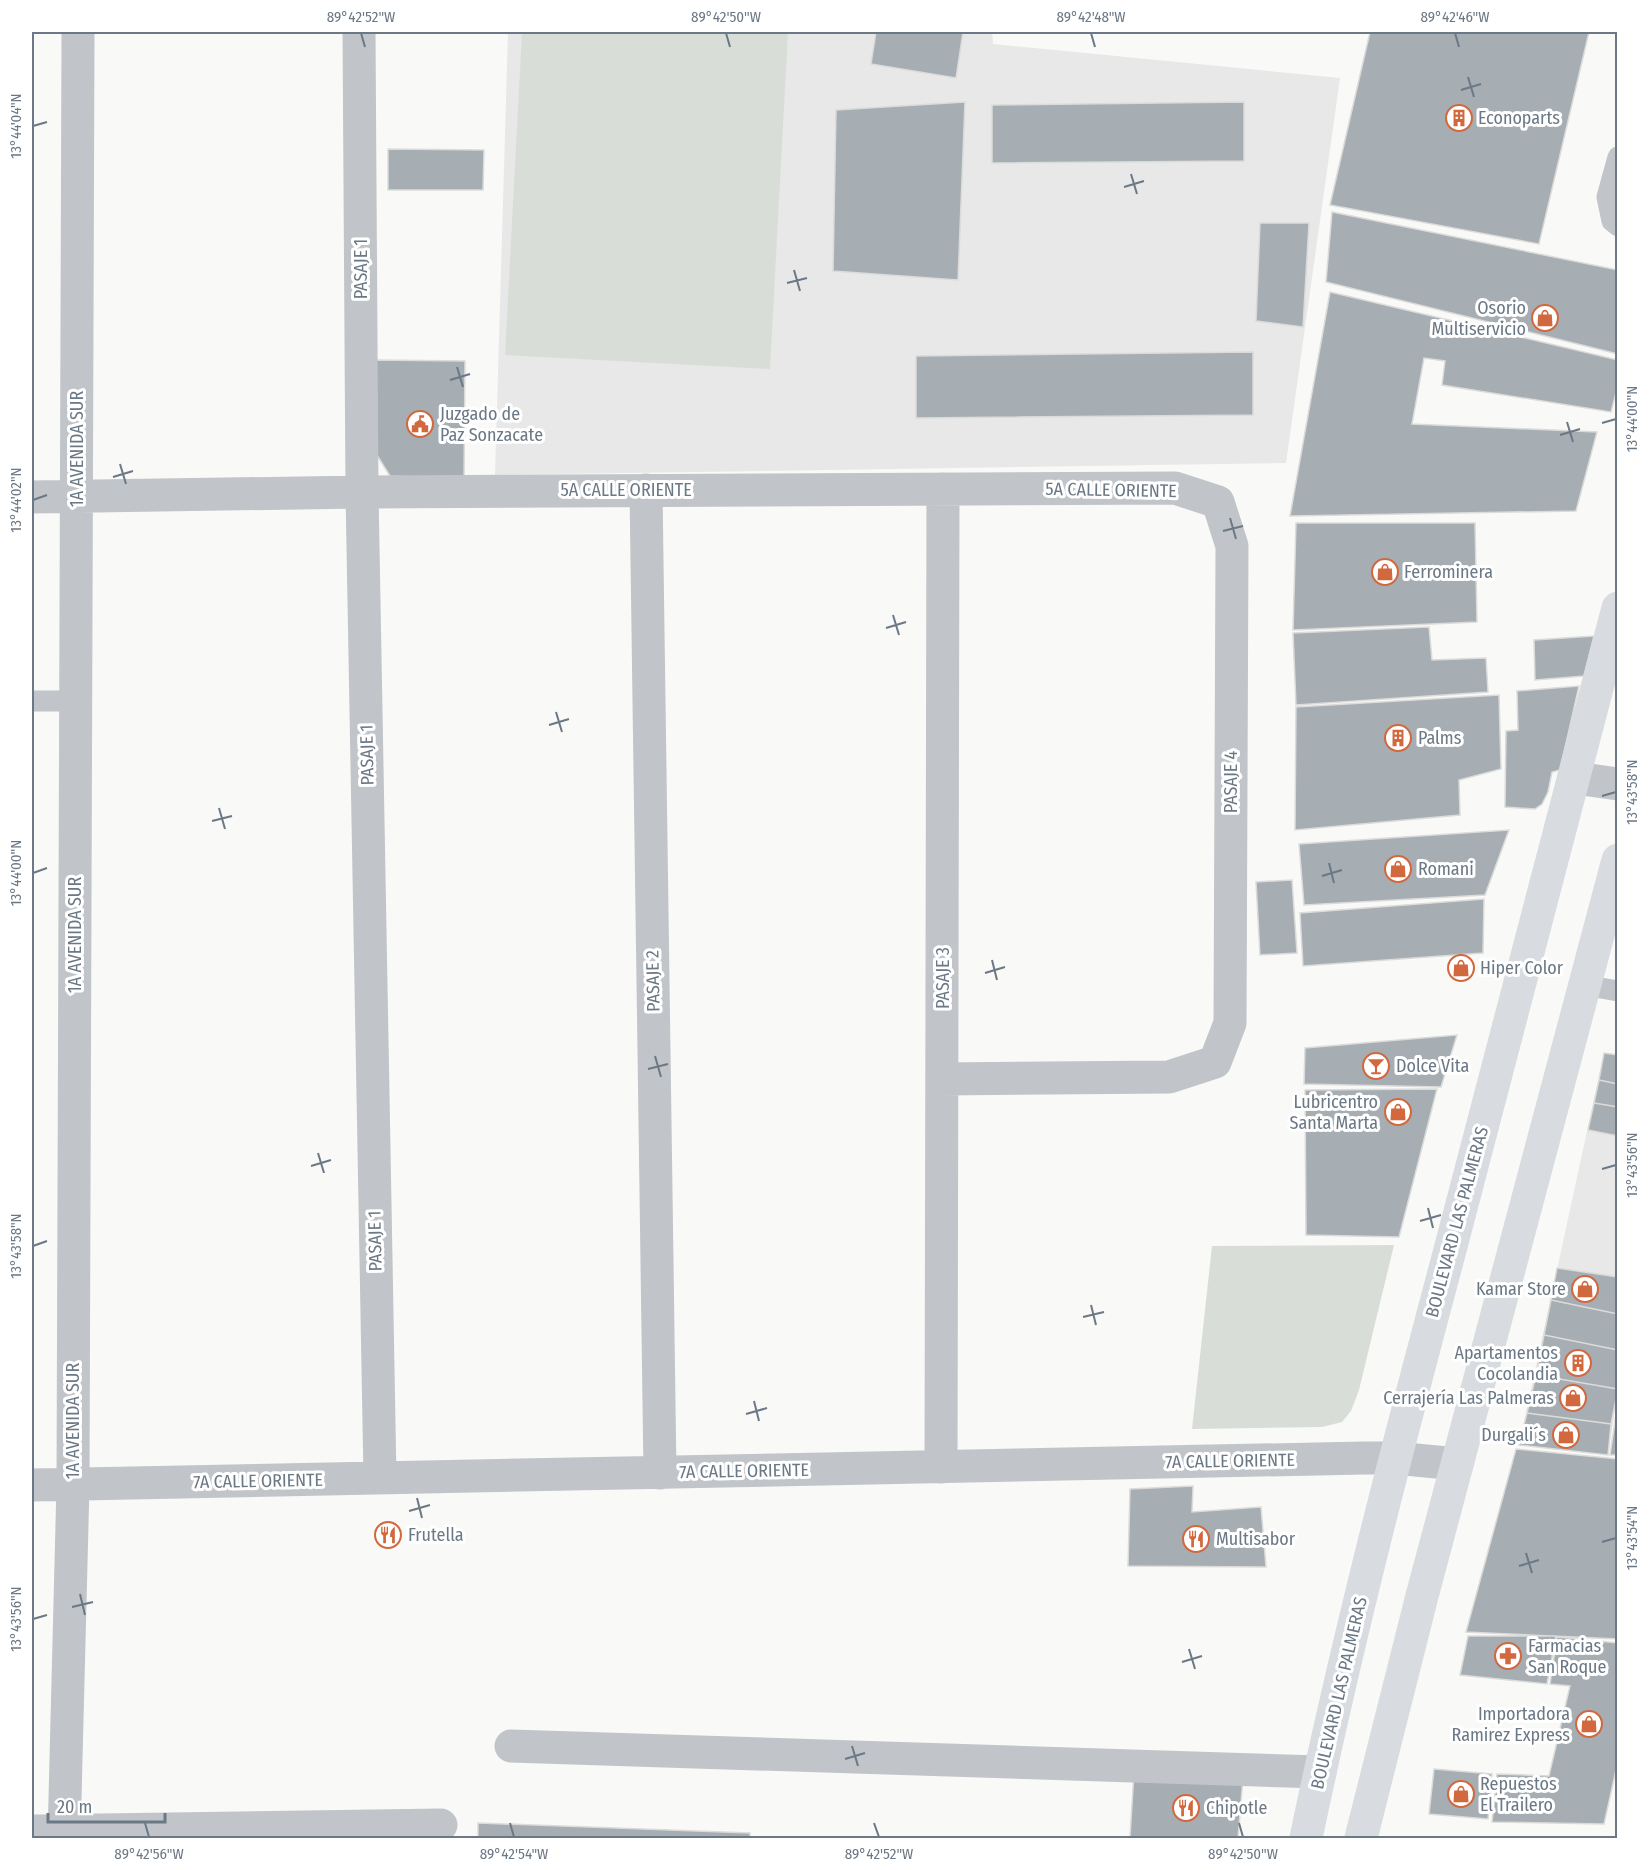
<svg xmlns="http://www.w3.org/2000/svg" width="1649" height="1870" viewBox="0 0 1649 1870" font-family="'Fira Sans Condensed',sans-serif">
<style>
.built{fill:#e7e8e7}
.green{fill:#d9ddd7}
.building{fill:#a6adb3;stroke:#dbdbd9;stroke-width:1.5}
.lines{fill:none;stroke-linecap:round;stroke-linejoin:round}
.lane{stroke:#c1c4c8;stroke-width:21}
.street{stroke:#c1c4c8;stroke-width:33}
.primary{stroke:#d8dbdf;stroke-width:33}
.ticks{fill:none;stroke:#6b7885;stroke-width:2}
.labels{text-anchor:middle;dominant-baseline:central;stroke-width:6;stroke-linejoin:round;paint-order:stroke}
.poi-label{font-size:18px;fill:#6b7885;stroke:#fff;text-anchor:start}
.street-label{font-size:18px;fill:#6b7885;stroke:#fff}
.neatline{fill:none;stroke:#6b7885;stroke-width:2}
.ticks-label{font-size:15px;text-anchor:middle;fill:#6b7885}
</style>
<rect width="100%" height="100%" fill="#f9f9f7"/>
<path class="built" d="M 508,32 L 992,32 L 993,44 L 1340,78 L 1286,463 L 495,475 Z
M 1604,1053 L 1617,1055 L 1618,1390 L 1608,1455 L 1519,1445 Z"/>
<path class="green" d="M 522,32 L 788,32 L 770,369 L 505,355 Z
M 1394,1245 L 1359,1390 L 1351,1411 L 1342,1422 L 1322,1427 L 1192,1429 L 1212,1246 Z"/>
<path class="building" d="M 876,32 L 963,32 L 956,78 L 871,64 Z
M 1370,32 L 1589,32 L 1539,244 L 1330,205 Z
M 965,102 L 958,280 L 833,271 L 836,110 Z
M 1244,102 L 1244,161 L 992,163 L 992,105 Z
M 388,149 L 484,150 L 483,190 L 388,190 Z
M 1332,212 L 1618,270 L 1618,354 L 1326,282 Z
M 1260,223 L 1309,223 L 1303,327 L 1256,321 Z
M 1330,292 L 1618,360 L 1618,385 L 1611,412 L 1442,385 L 1445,361 L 1424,358 L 1412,424 L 1597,432 L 1576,511 L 1290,516 Z
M 1253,352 L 1253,415 L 916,418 L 916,356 Z
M 375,360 L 465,361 L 464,479 L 390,476 L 375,452 Z
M 1296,523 L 1475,523 L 1477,622 L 1293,630 Z
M 1429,627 L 1432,660 L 1486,658 L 1488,692 L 1296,705 L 1293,633 Z
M 1594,636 L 1584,676 L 1535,680 L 1534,640 Z
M 1579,686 L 1560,770 L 1552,772 L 1548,792 L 1542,804 L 1535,809 L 1505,807 L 1506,731 L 1518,730 L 1517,691 Z
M 1499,695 L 1501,769 L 1459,780 L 1460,815 L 1295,830 L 1296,707 Z
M 1509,830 L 1485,895 L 1304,905 L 1299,844 Z
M 1292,880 L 1297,953 L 1260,955 L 1256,882 Z
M 1484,899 L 1483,953 L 1303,966 L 1300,913 Z
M 1457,1035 L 1441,1087 L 1304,1084 L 1305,1048 Z
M 1604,1053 L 1618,1055 L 1618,1084 L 1599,1080 Z
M 1599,1080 L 1618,1084 L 1618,1107 L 1594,1103 Z
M 1437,1089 L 1399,1237 L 1306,1235 L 1305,1090 Z
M 1594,1103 L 1618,1107 L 1618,1136 L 1588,1130 Z
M 1557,1268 L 1618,1277 L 1618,1314 L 1551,1300 Z
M 1551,1300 L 1618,1314 L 1618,1350 L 1544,1335 Z
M 1544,1335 L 1618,1350 L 1618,1389 L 1536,1375 Z
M 1536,1375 L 1618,1389 L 1611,1424 L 1527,1413 Z
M 1617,1408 L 1618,1408 L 1618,1455 L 1610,1455 Z
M 1527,1413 L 1611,1424 L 1608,1455 L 1519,1445 Z
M 1516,1449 L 1618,1459 L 1618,1639 L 1466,1632 Z
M 1193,1486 L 1192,1512 L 1261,1507 L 1266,1567 L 1128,1566 L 1130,1489 Z
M 1468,1636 L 1556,1636 L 1547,1684 L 1460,1675 Z
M 1557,1637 L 1618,1643 L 1618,1761 L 1604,1824 L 1492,1822 L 1497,1774 L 1549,1776 L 1570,1686 L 1550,1684 Z
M 1434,1769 L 1492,1774 L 1488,1819 L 1429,1814 Z
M 1134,1772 L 1243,1778 L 1238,1838 L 1130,1837 Z
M 478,1823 L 750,1833 L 750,1838 L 478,1838 Z"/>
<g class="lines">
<path class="lane" d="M 1618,157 L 1607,197 L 1612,221 L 1618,226
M 32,701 L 76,701
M 1584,985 L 1618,991"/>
<path class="street" d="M 359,32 L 362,492 L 380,1478
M 646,490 L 660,1473
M 32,497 L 362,492 L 1175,488 L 1218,502 L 1232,546 L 1230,1023 L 1215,1062 L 1169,1077 L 942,1079
M 1575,778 L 1618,784
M 941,1467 L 943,489
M 32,1485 L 1364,1458 L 1395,1458 L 1457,1464
M 511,1746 L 1320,1772
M 32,1831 L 441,1825
M 64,1838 L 73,1485 L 78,32"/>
<path class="primary" d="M 1306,1838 C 1347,1641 1398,1445 1450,1250 C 1507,1036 1564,822 1618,608
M 1361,1838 L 1422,1596 L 1618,860"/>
</g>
<path class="ticks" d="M 361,33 L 365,47M 726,33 L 730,47M 1091,33 L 1095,47M 1455,33 L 1459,47M 1468,77 L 1474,97M 1461,90 L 1481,84M 33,126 L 47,122M 1131,174 L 1137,194M 1124,187 L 1144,181M 794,270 L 800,291M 787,283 L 807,278M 457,367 L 463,387M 450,380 L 470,374M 1567,422 L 1573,442M 1602,423 L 1616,419M 1560,435 L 1580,429M 120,464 L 126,484M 113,477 L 133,471M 33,500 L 47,495M 1230,518 L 1236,539M 1223,531 L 1243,526M 893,615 L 899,635M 886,628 L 906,622M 556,712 L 562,732M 549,725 L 569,719M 1602,796 L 1616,792M 219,808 L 225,829M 212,821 L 232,816M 1329,863 L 1334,883M 33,873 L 47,868M 1322,876 L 1342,870M 992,960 L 997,980M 985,973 L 1005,967M 655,1056 L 661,1077M 648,1069 L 668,1064M 318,1153 L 324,1173M 311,1166 L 331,1160M 1602,1169 L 1616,1165M 1428,1208 L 1433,1228M 1420,1221 L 1441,1215M 33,1246 L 47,1241M 1091,1305 L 1096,1325M 1083,1317 L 1104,1312M 754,1401 L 759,1421M 746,1414 L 767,1408M 417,1498 L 422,1518M 409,1511 L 430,1505M 1602,1542 L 1616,1538M 1526,1553 L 1532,1573M 1519,1566 L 1539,1560M 80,1594 L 85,1615M 72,1607 L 93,1602M 33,1619 L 47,1615M 1189,1649 L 1195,1669M 1182,1662 L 1202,1656M 852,1746 L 858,1766M 845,1759 L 865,1753M 145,1823 L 149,1837M 510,1823 L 514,1837M 874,1823 L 879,1837M 1239,1823 L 1243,1837"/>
<defs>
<symbol id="building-ring" viewBox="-11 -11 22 22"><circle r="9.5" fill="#fff" stroke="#d1683e" stroke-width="1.5"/><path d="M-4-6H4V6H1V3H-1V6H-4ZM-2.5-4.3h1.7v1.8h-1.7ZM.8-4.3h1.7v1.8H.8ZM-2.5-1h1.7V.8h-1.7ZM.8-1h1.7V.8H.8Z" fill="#d1683e"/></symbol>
<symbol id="shop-ring" viewBox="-11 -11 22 22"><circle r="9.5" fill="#fff" stroke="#d1683e" stroke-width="1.5"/><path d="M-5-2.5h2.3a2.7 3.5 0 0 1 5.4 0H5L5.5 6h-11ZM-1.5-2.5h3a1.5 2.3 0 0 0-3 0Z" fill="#d1683e"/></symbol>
<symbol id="civic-ring" viewBox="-11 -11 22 22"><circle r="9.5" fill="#fff" stroke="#d1683e" stroke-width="1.5"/><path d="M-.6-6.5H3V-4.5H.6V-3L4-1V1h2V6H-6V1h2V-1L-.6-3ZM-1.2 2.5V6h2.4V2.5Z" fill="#d1683e"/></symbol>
<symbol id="bar-ring" viewBox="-11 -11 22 22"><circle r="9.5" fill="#fff" stroke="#d1683e" stroke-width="1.5"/><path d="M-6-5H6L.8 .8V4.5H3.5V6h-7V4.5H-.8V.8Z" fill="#d1683e"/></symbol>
<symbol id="restaurant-ring" viewBox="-11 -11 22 22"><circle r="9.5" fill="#fff" stroke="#d1683e" stroke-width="1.5"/><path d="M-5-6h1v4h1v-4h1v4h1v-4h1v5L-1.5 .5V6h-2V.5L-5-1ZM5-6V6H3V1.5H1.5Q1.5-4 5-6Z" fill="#d1683e"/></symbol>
<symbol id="pharmacy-ring" viewBox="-11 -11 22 22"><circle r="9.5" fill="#fff" stroke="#d1683e" stroke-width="1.5"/><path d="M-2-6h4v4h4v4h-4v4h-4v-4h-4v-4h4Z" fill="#d1683e"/></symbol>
</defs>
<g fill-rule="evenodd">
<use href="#building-ring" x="1444" y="103" width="30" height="30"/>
<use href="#shop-ring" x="1530" y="303" width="30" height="30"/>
<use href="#civic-ring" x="405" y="409" width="30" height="30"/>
<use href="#shop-ring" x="1370" y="557" width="30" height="30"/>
<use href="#building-ring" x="1383" y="723" width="30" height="30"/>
<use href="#shop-ring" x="1383" y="854" width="30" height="30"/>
<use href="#shop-ring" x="1446" y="953" width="30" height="30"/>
<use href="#bar-ring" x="1361" y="1051" width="30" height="30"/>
<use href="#shop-ring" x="1383" y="1097" width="30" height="30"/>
<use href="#shop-ring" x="1570" y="1274" width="30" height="30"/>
<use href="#building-ring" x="1563" y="1348" width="30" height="30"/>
<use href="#shop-ring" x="1558" y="1383" width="30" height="30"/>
<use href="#shop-ring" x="1551" y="1420" width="30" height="30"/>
<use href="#restaurant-ring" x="373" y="1520" width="30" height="30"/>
<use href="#restaurant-ring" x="1181" y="1524" width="30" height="30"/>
<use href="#pharmacy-ring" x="1493" y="1641" width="30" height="30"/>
<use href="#shop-ring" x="1574" y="1709" width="30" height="30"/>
<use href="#shop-ring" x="1446" y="1779" width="30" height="30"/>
<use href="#restaurant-ring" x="1171" y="1793" width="30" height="30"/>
</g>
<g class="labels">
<g class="poi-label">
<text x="1478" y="118">Econoparts</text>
<text x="1526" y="308" text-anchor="end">Osorio<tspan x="1526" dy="21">Multiservicio</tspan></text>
<text x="440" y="414">Juzgado de<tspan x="440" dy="21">Paz Sonzacate</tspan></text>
<text x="1404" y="572">Ferrominera</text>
<text x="1418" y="738">Palms</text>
<text x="1418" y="869">Romani</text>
<text x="1480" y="968">Hiper Color</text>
<text x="1396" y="1066">Dolce Vita</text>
<text x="1378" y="1102" text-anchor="end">Lubricentro<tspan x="1378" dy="21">Santa Marta</tspan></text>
<text x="1566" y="1289" text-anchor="end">Kamar Store</text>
<text x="1558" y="1353" text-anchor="end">Apartamentos<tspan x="1558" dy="21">Cocolandia</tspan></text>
<text x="1554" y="1398" text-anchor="end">Cerrajería Las Palmeras</text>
<text x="1546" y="1435" text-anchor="end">Durgali´s</text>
<text x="408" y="1535">Frutella</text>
<text x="1216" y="1539">Multisabor</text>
<text x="1528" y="1646">Farmacias<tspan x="1528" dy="21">San Roque</tspan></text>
<text x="1570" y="1714" text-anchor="end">Importadora<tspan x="1570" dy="21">Ramirez Express</tspan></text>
<text x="1480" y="1784">Repuestos<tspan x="1480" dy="21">El Trailero</tspan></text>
<text x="1206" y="1808">Chipotle</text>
</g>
<g class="street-label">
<text transform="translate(361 269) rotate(-90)">PASAJE 1</text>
<text transform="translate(77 449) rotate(-90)">1A AVENIDA SUR</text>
<text x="626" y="490">5A CALLE ORIENTE</text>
<text transform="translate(1111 490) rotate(1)">5A CALLE ORIENTE</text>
<text transform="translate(367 755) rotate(-91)">PASAJE 1</text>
<text transform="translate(1231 782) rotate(-90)">PASAJE 4</text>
<text transform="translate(75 935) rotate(-90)">1A AVENIDA SUR</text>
<text transform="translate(943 978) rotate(-90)">PASAJE 3</text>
<text transform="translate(653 981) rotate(-91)">PASAJE 2</text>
<text transform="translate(1457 1222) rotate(-75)">BOULEVARD LAS PALMERAS</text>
<text transform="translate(375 1241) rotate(-91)">PASAJE 1</text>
<text transform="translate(73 1421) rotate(-90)">1A AVENIDA SUR</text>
<text transform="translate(1230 1461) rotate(-1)">7A CALLE ORIENTE</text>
<text transform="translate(744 1471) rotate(-1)">7A CALLE ORIENTE</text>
<text transform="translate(258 1481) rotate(-1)">7A CALLE ORIENTE</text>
<text transform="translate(1339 1693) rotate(-77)">BOULEVARD LAS PALMERAS</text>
</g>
</g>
<rect width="1649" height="1870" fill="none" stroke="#ffffff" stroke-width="66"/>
<path d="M48 1813v9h117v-9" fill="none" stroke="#6b7885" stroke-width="3"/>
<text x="57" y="1813" font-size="18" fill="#6b7885" stroke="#ffffff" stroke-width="4.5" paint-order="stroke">20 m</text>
<rect x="33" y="33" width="1583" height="1804" class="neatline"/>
<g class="ticks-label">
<text x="361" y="22">89°42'52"W</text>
<text x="726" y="22">89°42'50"W</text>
<text x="1091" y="22">89°42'48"W</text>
<text x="1455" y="22">89°42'46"W</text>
<text transform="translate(16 126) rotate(-90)" y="5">13°44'04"N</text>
<text transform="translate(1632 419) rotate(-90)" y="5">13°44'00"N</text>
<text transform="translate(16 500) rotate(-90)" y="5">13°44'02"N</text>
<text transform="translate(1632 792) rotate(-90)" y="5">13°43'58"N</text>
<text transform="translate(16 873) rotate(-90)" y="5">13°44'00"N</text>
<text transform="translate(1632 1165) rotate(-90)" y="5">13°43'56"N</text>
<text transform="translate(16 1246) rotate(-90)" y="5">13°43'58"N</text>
<text transform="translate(1632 1538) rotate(-90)" y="5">13°43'54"N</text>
<text transform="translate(16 1619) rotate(-90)" y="5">13°43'56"N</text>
<text x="149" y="1859">89°42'56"W</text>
<text x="514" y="1859">89°42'54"W</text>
<text x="879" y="1859">89°42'52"W</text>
<text x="1243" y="1859">89°42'50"W</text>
</g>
</svg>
